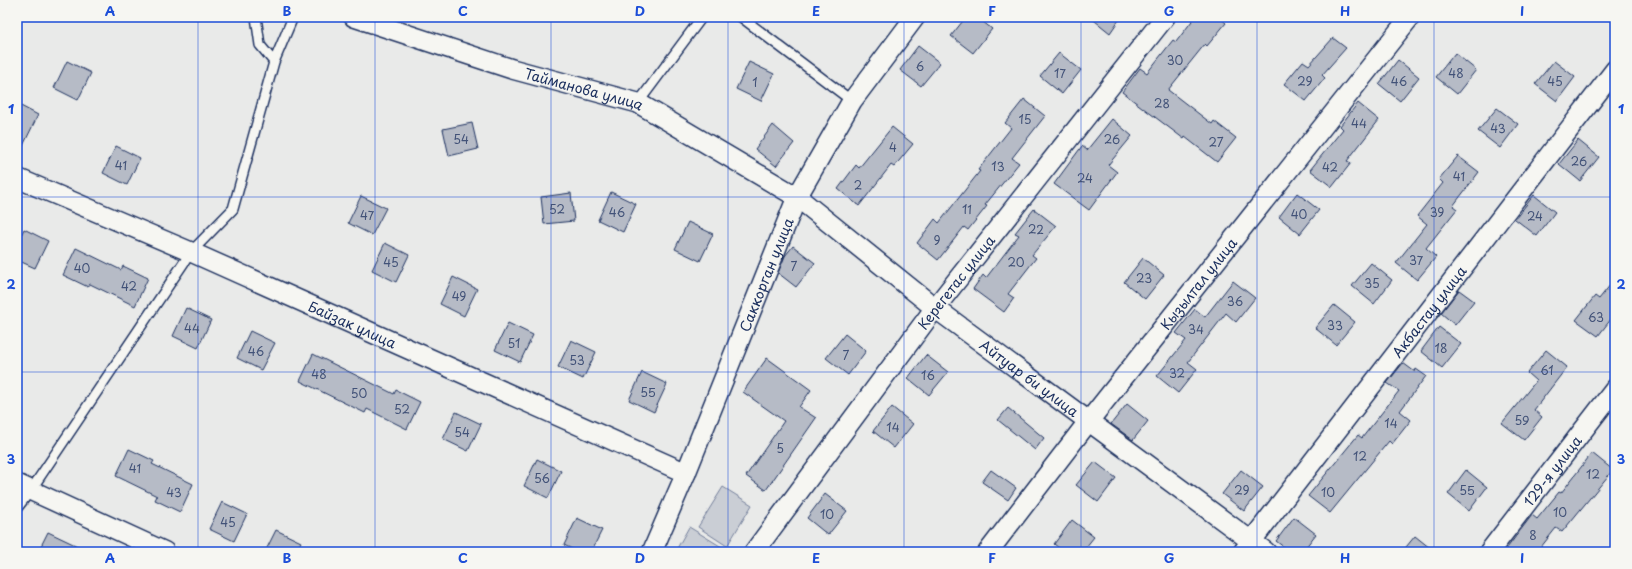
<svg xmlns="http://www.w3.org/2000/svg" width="1632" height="569" viewBox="0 0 1632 569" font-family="'Playpen Sans',sans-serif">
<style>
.green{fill:#caced5;stroke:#727e9a}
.building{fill:#b6bbc6;stroke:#1b2f5e}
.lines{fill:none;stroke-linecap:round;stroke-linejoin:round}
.lane-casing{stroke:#1b2f5e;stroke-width:12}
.street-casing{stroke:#1b2f5e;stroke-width:22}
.lane{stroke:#f6f6f2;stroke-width:9}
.street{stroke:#f6f6f2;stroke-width:19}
.grid{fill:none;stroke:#1d4ed8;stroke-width:1;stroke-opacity:0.55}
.labels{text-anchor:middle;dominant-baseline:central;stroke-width:3;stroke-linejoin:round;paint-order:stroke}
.number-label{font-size:12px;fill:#425278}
.street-label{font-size:14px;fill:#1b2f5e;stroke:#f6f6f2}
.neatline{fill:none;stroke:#1d4ed8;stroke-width:1.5}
.grid-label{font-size:13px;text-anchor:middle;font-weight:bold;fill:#1d4ed8}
</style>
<rect width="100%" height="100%" fill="#e9eae9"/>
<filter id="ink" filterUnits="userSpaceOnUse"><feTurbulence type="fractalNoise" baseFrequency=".025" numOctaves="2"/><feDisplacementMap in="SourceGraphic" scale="8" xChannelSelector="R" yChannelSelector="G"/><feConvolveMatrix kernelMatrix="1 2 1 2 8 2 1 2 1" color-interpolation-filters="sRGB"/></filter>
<g filter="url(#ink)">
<path class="green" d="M 723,487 L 752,505 L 727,546 L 698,527 Z
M 689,527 L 725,549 L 722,552 L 675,552 Z"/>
<path class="building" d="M 966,17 L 977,17 L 992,29 L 973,53 L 951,36 Z
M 1090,17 L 1121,17 L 1110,33 Z
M 1195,17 L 1219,17 L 1226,23 L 1207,46 L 1205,44 L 1168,90 L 1212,124 L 1214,121 L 1236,138 L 1217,162 L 1185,137 L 1184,139 L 1122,92 L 1140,68 L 1147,73 L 1173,40 L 1176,42 Z
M 1333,38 L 1346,48 L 1322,75 L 1325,78 L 1306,101 L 1284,84 L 1303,61 L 1309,65 Z
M 918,46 L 940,63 L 921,86 L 900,70 Z
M 1059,53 L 1081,70 L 1062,94 L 1040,76 Z
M 1455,53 L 1476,70 L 1457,94 L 1436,77 Z
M 1398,60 L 1419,77 L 1400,101 L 1379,84 Z
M 67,61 L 91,73 L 78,100 L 54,88 Z
M 1554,61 L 1575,77 L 1557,101 L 1535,84 Z
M 749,62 L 774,74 L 761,101 L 736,89 Z
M 1024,99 L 1045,116 L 1012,158 L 1019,163 L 985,205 L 987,206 L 968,230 L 964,227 L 938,260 L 917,243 L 935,219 L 939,223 L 980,171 L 978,170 L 1011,128 L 1005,123 Z
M 1358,103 L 1379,120 L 1347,161 L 1351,163 L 1332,187 L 1310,170 L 1343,129 L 1340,126 Z
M 17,104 L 38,115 L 17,158 Z
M 1497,108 L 1518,124 L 1500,148 L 1478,131 Z
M 1112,119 L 1132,136 L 1108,165 L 1117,172 L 1089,210 L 1054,184 L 1082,146 L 1087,150 Z
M 472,123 L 478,149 L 449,156 L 443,129 Z
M 773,125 L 794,143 L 776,166 L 755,149 Z
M 892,127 L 913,144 L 894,167 L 891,165 L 859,206 L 838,189 L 856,165 L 859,168 Z
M 1578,140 L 1599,157 L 1580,181 L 1559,164 Z
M 116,146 L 140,158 L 127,185 L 103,173 Z
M 1458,156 L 1479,172 L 1453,206 L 1457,209 L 1426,248 L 1436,257 L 1417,280 L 1396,263 L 1427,224 L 1417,216 L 1443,183 L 1439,179 Z
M 611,192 L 636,204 L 623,232 L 598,220 Z
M 571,193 L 574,221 L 544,224 L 541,197 Z
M 1297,193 L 1319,210 L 1300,234 L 1279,217 Z
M 1534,195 L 1555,212 L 1537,236 L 1515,219 Z
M 361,196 L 386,208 L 372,235 L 348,223 Z
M 1034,209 L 1056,226 L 1032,255 L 1036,258 L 1008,294 L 1014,298 L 1004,312 L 973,289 L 983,275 L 986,278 L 1019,235 L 1015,233 Z
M 688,222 L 713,234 L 700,261 L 675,249 Z
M 24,229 L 48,241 L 35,268 L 17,260 L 17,244 Z
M 385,243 L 409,255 L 396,282 L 372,270 Z
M 793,246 L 815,263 L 796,287 L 778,273 L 785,256 Z
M 76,248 L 121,270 L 123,266 L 148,278 L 135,306 L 90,284 L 88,287 L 63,275 Z
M 1143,258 L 1164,275 L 1145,299 L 1124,282 Z
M 1371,263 L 1392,280 L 1374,304 L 1352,286 Z
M 453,277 L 477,289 L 464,316 L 440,304 Z
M 1615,279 L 1615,314 L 1598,336 L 1576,320 L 1595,296 L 1599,299 Z
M 1233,281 L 1255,298 L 1236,322 L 1226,313 L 1188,362 L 1197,369 L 1178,393 L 1157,376 L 1186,340 L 1176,333 L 1195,309 L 1205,317 Z
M 1459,290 L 1474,301 L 1455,325 L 1441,313 Z
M 1334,305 L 1355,322 L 1336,345 L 1315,328 Z
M 186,308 L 211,320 L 198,348 L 173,336 Z
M 508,323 L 533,335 L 520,362 L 495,350 Z
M 1439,327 L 1461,344 L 1442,368 L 1421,351 Z
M 250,331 L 275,343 L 261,370 L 237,358 Z
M 845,334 L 866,351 L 848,375 L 826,358 Z
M 571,340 L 596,352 L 583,379 L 558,367 Z
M 1546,350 L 1567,367 L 1534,410 L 1542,417 L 1524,440 L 1502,423 L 1536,381 L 1527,373 Z
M 313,354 L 394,394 L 396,390 L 420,402 L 407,429 L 367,409 L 365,413 L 300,381 Z
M 926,355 L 948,372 L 929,395 L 908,378 Z
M 767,358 L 811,390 L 799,407 L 816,418 L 766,490 L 746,476 L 784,421 L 743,392 Z
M 1403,363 L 1415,372 L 1416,369 L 1426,376 L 1400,411 L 1411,420 L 1392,444 L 1389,441 L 1330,513 L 1308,496 L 1358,435 L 1362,438 L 1399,391 L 1387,383 Z
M 642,372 L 667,384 L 654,412 L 629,400 Z
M 1127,404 L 1148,421 L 1133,440 L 1111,424 Z
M 892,407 L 913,424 L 894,448 L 873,431 Z
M 1008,408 L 1044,438 L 1035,450 L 998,420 Z
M 456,412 L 481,424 L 468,451 L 443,439 Z
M 129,449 L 154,461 L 152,464 L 193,484 L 180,512 L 155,500 L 157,496 L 116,476 Z
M 1592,453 L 1613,470 L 1562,532 L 1556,528 L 1537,552 L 1504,552 L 1532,515 L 1537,519 L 1559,492 L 1561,493 Z
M 537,459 L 561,471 L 548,498 L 524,486 Z
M 1095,462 L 1116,478 L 1098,502 L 1076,485 Z
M 991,470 L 1016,488 L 1008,500 L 982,482 Z
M 1241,470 L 1263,487 L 1244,511 L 1222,494 Z
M 1466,470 L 1487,487 L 1469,511 L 1448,494 Z
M 825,494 L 847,511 L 828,535 L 807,518 Z
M 222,502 L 247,514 L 234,541 L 209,529 Z
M 1294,517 L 1316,534 L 1302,552 L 1290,552 L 1276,541 Z
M 577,518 L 602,530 L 591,552 L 578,552 L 564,545 Z
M 1072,520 L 1094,537 L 1082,552 L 1064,552 L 1054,544 Z
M 276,530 L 301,542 L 296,552 L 265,552 Z
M 48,532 L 90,552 L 38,552 Z
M 1415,536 L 1435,552 L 1402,552 Z"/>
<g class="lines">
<defs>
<path id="lane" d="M 256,17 L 260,45 L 274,62
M 741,17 L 852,101
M 638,103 L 702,17
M 17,508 L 31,490 L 191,252 L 233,209 L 274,62 L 293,17"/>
<g id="street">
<path id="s1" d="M 354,17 L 512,69 L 638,103 L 797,197 L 935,308 L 1266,552"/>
<path id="s2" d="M 17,178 L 191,252 L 686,473"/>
<path d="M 17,484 L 165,552"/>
<path id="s3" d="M 652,552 L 686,473 L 797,197 L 852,101 L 915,17"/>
<path id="s4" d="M 754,552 L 935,308 L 1165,17"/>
<path id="s5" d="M 988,552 L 1088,422 L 1410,17"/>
<path id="s6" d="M 1243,552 L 1615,70"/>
<path id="s7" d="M 1489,552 L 1615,389"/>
</g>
</defs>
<use href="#lane" class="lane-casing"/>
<use href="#street" class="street-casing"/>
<use href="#lane" class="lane"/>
<use href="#street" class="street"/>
</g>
</g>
<path class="grid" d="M 198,17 L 198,552M 375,17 L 375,552M 551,17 L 551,552M 728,17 L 728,552M 904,17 L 904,552M 1081,17 L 1081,552M 1257,17 L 1257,552M 1434,17 L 1434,552M 17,197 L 1615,197M 17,372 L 1615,372"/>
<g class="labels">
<g class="number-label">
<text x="1175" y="60">30</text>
<text x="920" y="66">6</text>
<text x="1060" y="73">17</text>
<text x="1456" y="73">48</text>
<text x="1305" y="81">29</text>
<text x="1399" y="81">46</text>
<text x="1555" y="81">45</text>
<text x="755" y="82">1</text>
<text x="1162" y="103">28</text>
<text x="1025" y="119">15</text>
<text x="1359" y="123">44</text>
<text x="1498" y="128">43</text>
<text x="461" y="139">54</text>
<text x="1112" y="139">26</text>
<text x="1216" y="142">27</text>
<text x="893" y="147">4</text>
<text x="1579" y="161">26</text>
<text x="121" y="165">41</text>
<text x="998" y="166">13</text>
<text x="1330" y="167">42</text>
<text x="1459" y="176">41</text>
<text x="1085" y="178">24</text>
<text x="858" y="185">2</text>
<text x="557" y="209">52</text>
<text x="967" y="209">11</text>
<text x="617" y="212">46</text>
<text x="1437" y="212">39</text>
<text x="1299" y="214">40</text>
<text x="367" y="215">47</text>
<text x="1535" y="216">24</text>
<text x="1036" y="229">22</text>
<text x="937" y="240">9</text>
<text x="1416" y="260">37</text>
<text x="391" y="262">45</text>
<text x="1016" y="262">20</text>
<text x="794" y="266">7</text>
<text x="82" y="268">40</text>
<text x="1144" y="278">23</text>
<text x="1372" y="283">35</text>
<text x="129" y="286">42</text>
<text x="459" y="296">49</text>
<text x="1235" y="301">36</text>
<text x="1596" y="317">63</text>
<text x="1335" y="325">33</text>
<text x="192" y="328">44</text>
<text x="1196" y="329">34</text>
<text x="514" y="343">51</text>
<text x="1441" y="348">18</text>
<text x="256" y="351">46</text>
<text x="846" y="355">7</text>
<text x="577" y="360">53</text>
<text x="1547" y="370">61</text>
<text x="1177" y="373">32</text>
<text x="319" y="374">48</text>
<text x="928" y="375">16</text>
<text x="648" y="392">55</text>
<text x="359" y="393">50</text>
<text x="402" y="409">52</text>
<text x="1522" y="420">59</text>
<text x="1391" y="423">14</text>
<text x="893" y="427">14</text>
<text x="462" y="432">54</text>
<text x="780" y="448">5</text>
<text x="1360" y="456">12</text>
<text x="135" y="468">41</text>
<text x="1593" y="474">12</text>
<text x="542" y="478">56</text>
<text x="1242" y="490">29</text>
<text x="1467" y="490">55</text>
<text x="174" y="492">43</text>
<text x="1328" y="492">10</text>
<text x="1560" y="512">10</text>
<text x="827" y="514">10</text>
<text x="228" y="522">45</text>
<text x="1533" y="535">8</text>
</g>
<g class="street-label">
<text stroke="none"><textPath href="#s1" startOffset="241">Тайманова улица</textPath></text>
<text stroke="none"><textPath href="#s3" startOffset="300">Саккорган улица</textPath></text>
<text stroke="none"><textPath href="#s4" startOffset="337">Керегетас улица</textPath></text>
<text stroke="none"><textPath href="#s5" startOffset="341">Кызылтал улица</textPath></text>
<text stroke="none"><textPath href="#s6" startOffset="304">Акбастау улица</textPath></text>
<text stroke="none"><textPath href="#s2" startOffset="366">Байзак улица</textPath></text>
<text stroke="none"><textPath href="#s1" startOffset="776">Айтуар би улица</textPath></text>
<text stroke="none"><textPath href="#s7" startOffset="103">129-я улица</textPath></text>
</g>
</g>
<rect width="1632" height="569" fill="none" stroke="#f6f6f2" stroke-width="44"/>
<rect x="22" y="22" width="1588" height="525" class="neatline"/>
<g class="grid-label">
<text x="110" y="16">A</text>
<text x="287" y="16">B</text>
<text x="463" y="16">C</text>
<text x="640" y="16">D</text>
<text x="816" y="16">E</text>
<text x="992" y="16">F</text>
<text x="1169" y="16">G</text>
<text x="1345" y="16">H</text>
<text x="1522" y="16">I</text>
<text x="11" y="114">1</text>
<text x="1621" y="114">1</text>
<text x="11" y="289">2</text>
<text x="1621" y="289">2</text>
<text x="11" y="464">3</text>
<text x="1621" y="464">3</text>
<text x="110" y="563">A</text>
<text x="287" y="563">B</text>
<text x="463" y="563">C</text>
<text x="640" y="563">D</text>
<text x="816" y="563">E</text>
<text x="992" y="563">F</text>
<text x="1169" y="563">G</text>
<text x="1345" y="563">H</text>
<text x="1522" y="563">I</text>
</g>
</svg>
